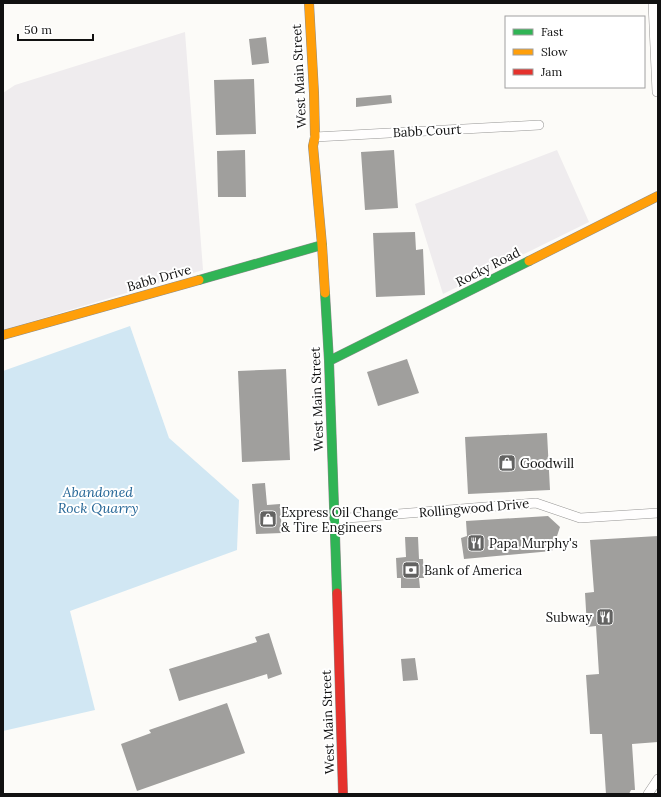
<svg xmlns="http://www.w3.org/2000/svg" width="661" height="797" viewBox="0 0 661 797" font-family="Lora,serif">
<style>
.industrial{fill:#efecee}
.water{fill:#d1e7f3}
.building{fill:#a09f9d}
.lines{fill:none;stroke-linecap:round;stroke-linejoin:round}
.street-casing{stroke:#979695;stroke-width:10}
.fast-casing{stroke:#8d8d8c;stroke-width:10}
.slow-casing{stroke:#8d8d8c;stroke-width:10}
.jam-casing{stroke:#8d8d8c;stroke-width:10}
.street{stroke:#fffefe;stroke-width:9}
.fast{stroke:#30b455;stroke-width:9}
.slow{stroke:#ff9f0a;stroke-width:9}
.jam{stroke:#e5322d;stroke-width:9}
.labels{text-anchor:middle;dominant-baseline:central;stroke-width:4;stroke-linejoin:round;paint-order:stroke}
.street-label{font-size:13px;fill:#111;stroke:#fff}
.poi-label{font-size:13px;fill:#111;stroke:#fff;text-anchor:start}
.water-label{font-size:14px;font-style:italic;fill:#266797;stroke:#fff}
</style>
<rect width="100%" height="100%" fill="#fcfbf8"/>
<path class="industrial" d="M 185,32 L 203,270 L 3,330 L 3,93 L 15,85 Z
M 557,150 L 589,222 L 443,294 L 415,204 Z"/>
<path class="water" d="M 130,326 L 169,438 L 239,500 L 237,550 L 70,611 L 95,710 L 3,731 L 3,371 Z"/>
<path class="building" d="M 266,37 L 269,63 L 252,65 L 249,39 Z
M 254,79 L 256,134 L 216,135 L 214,80 Z
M 391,95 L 392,103 L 356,107 L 356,98 Z
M 245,150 L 246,197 L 218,197 L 217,151 Z
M 394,150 L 398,208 L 365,210 L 361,152 Z
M 415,232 L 416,250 L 423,249 L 425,295 L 376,297 L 373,233 Z
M 407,359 L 419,393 L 378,406 L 367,372 Z
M 286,369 L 290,460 L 242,462 L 238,371 Z
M 547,433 L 550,490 L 468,494 L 465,437 Z
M 265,483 L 267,505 L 280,504 L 282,533 L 256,534 L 252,484 Z
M 548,516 L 560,527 L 552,551 L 464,559 L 461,538 L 467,536 L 466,521 Z
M 658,536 L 658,742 L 632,744 L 635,790 L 631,790 L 629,794 L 606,794 L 602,734 L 590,734 L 586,675 L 599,674 L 596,626 L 587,627 L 585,593 L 594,592 L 590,540 Z
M 405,537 L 418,537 L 419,559 L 423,559 L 424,578 L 419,578 L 420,588 L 401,588 L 401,578 L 397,578 L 396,558 L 406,557 Z
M 269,633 L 282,674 L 268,679 L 267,674 L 179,701 L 169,669 L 257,642 L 255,637 Z
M 415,658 L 418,680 L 403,681 L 401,659 Z
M 227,703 L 245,753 L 137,791 L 121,744 L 151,733 L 149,730 Z"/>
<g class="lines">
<defs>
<path id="street" d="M 653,3 L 657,92
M 315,137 L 539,125
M 335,519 L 536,503 L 580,518 L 658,513
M 648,794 L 658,779"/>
<path id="fast" d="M 199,280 L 322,245
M 325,293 L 329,361 L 337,593
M 329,361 L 529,261"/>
<path id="slow" d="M 309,3 L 314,93 L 315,137 L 313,146 L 322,245 L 325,293
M 529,261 L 658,196
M 3,335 L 199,280"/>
<path id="jam" d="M 337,593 L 343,794"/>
</defs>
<use href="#street" class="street-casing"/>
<use href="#fast" class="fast-casing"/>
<use href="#slow" class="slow-casing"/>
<use href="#jam" class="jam-casing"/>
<use href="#street" class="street"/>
<use href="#fast" class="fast"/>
<use href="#slow" class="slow"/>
<use href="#jam" class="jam"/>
</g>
<defs>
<symbol id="shop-square" viewBox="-11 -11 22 22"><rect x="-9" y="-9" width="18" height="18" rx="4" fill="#636362" stroke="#fff"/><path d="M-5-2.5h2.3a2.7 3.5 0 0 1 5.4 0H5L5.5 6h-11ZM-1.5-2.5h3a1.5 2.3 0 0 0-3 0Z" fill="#fff"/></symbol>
<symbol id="restaurant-square" viewBox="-11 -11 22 22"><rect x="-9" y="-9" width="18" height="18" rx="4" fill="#636362" stroke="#fff"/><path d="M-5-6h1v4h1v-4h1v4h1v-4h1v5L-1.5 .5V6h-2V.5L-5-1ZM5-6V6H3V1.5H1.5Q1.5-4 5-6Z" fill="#fff"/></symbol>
<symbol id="bank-square" viewBox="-11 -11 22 22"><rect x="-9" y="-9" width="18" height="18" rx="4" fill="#636362" stroke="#fff"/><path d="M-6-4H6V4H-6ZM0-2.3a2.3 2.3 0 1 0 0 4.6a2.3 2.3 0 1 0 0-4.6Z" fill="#fff"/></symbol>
</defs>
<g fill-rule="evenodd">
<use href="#shop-square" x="497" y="453" width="20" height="20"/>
<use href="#shop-square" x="258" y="509" width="20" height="20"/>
<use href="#restaurant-square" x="466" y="533" width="20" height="20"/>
<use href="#bank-square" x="401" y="560" width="20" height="20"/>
<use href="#restaurant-square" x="595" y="607" width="20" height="20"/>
</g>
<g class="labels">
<g class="street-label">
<text transform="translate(299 76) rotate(-93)">West Main Street</text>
<text transform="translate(427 131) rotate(-3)">Babb Court</text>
<text transform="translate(488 267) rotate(-27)">Rocky Road</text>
<text transform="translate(159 278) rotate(-16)">Babb Drive</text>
<text transform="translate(317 399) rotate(-92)">West Main Street</text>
<text transform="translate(474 508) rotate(-5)">Rollingwood Drive</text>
<text transform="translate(328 722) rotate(-92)">West Main Street</text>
</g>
<g class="poi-label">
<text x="520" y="463">Goodwill</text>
<text x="281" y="512">Express Oil Change<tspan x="281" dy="15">&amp; Tire Engineers</tspan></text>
<text x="489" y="543">Papa Murphy's</text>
<text x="424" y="570">Bank of America</text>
<text x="592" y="617" text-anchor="end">Subway</text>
</g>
<g class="water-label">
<text x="98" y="492">Abandoned<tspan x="98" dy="16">Rock Quarry</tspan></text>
</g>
</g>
<rect width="661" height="797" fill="none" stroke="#111111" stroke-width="8"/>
<rect x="505" y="16" width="140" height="72" fill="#ffffff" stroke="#a0a0a0"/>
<rect x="513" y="29" width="20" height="6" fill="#30b455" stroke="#a0a0a0"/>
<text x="541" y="36" font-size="12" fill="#111111">Fast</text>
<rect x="513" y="49" width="20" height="6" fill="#ff9f0a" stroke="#a0a0a0"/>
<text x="541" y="56" font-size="12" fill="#111111">Slow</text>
<rect x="513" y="69" width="20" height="6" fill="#e5322d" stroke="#a0a0a0"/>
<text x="541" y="76" font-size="12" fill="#111111">Jam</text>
<path d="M18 34v6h75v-6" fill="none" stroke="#111111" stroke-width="2"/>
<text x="24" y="34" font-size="12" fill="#111111" stroke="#ffffff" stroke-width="3" paint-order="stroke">50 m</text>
</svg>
